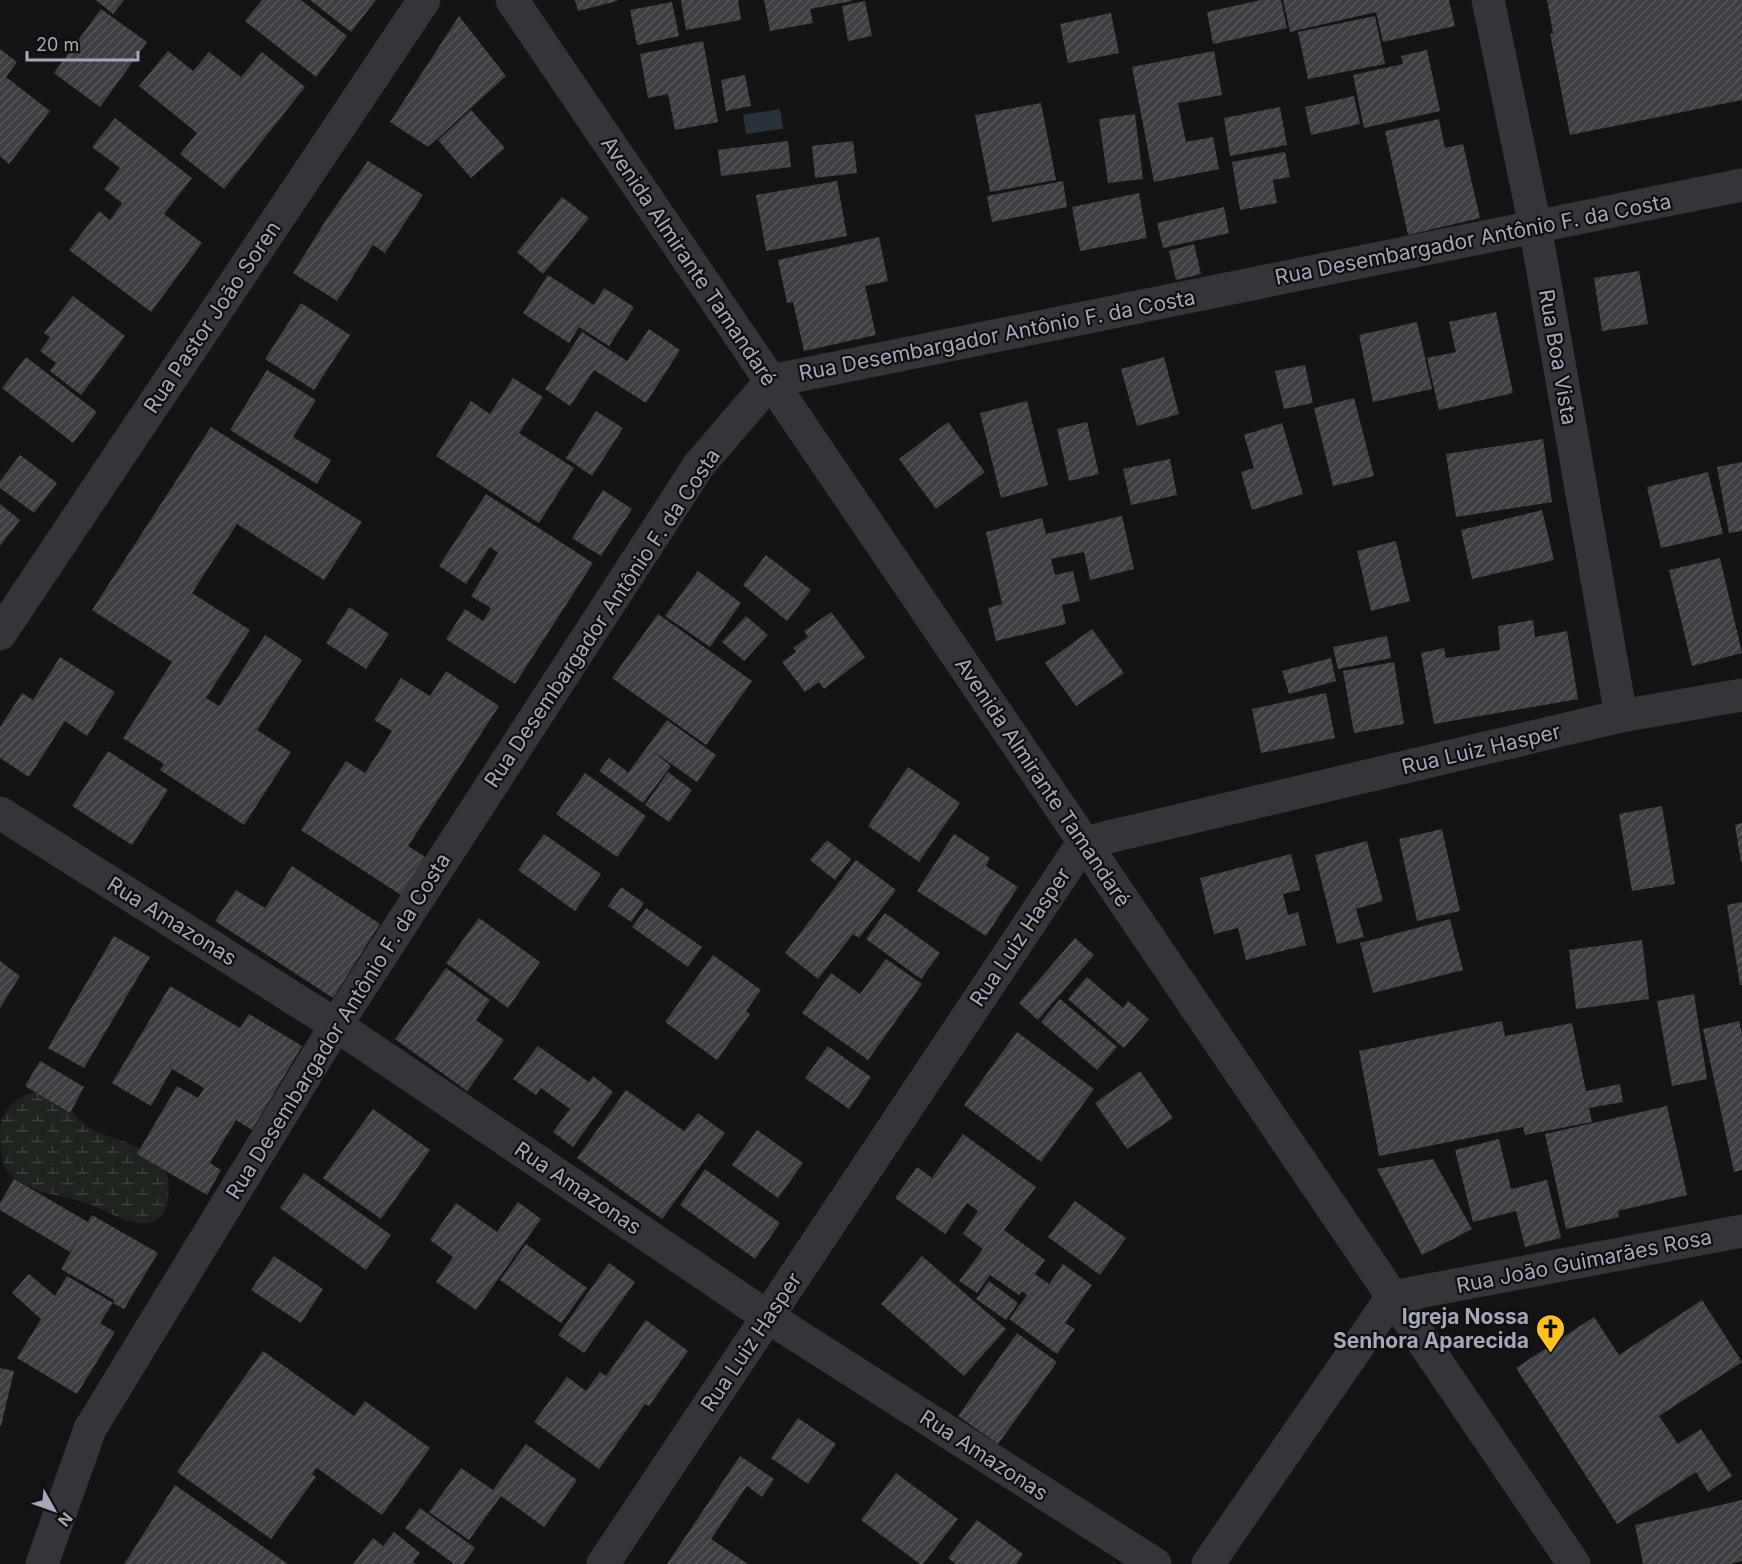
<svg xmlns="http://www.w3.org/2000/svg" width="1742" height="1564" viewBox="0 0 1742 1564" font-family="Inter,sans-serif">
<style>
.wetland{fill:url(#wetland-marsh)}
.water{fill:#29323b}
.building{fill:url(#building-hatch)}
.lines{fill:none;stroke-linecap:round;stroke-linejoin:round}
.minor{stroke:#34353b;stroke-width:33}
.labels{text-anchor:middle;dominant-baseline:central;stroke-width:4.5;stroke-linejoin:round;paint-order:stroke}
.street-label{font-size:21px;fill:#a4a9b7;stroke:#0f0f11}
.poi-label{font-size:21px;font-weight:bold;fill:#a4a9b7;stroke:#0f0f11;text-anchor:end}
</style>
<defs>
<pattern id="wetland-marsh" width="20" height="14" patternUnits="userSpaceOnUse" patternTransform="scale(1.5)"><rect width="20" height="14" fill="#1c241d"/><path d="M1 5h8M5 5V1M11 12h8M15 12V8" fill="none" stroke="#3a413c"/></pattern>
<pattern id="building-hatch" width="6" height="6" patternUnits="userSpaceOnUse" patternTransform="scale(1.5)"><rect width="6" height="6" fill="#3e3e43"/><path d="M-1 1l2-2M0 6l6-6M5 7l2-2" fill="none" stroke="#57575c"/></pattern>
</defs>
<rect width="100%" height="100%" fill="#141416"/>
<path class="wetland" d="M 39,1091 C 48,1096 59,1100 67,1107 C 76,1114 83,1125 94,1130 C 119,1142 133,1140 155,1160 C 158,1161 161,1163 162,1165 C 173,1178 171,1216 153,1222 C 131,1229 100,1206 79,1201 C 55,1194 26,1192 8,1172 C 0,1162 0,1142 0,1129 C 1,1108 21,1094 39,1091 Z"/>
<path class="water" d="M 780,109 L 783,129 L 746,134 L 743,115 Z"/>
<path class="building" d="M 96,0 L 124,0 L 113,14 Z
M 262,0 L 301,0 L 347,36 L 316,77 L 245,21 Z
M 310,0 L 376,0 L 351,32 Z
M 575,0 L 617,0 L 617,1 L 578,11 Z
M 681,0 L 738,0 L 741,20 L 686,30 Z
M 764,0 L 852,0 L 852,1 L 810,9 L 813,23 L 770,31 Z
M 1261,0 L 1281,0 L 1287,28 L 1213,44 L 1207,12 Z
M 1283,0 L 1449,0 L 1455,26 L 1383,42 L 1376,12 L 1290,32 Z
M 1547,0 L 1742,0 L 1742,100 L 1570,135 L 1550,34 L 1553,33 Z
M 865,1 L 872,36 L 848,41 L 842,6 Z
M 672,2 L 679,36 L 637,45 L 630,10 Z
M 101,9 L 147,42 L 100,107 L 54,73 Z
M 1111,13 L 1119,53 L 1068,63 L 1060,24 Z
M 459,16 L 506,76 L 428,147 L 390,122 Z
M 1375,16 L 1385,64 L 1308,79 L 1298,32 Z
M 703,41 L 718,122 L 675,130 L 668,94 L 648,98 L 640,54 Z
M 0,49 L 17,62 L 6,77 L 50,111 L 9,164 L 0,156 Z
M 1427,50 L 1440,111 L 1364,128 L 1353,75 L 1403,64 L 1401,56 Z
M 168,51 L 193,71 L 209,52 L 241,77 L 262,52 L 305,87 L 224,189 L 180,154 L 197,133 L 139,86 Z
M 1214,51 L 1222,95 L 1178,103 L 1186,142 L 1213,137 L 1219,169 L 1154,182 L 1132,67 Z
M 745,75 L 751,106 L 726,111 L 721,80 Z
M 1354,96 L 1360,124 L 1311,135 L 1305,107 Z
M 1041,103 L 1056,180 L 990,192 L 975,115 Z
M 1280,107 L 1287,145 L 1230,156 L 1224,118 Z
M 471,110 L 505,148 L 471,178 L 438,140 Z
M 1135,114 L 1143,179 L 1108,183 L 1099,119 Z
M 115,118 L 192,178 L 164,214 L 202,243 L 151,312 L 69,250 L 99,211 L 110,220 L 122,203 L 104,189 L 120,168 L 92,147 Z
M 1439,119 L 1445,148 L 1463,144 L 1480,218 L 1408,235 L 1385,131 Z
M 788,141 L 791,167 L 721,176 L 718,150 Z
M 853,141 L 857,173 L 815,178 L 812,146 Z
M 1285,152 L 1290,177 L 1273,180 L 1277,203 L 1240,210 L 1232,162 Z
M 368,161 L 423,195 L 385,253 L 373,245 L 337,301 L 293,273 L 328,217 Z
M 837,181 L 847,236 L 766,251 L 756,195 Z
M 1063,181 L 1067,207 L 992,222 L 987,196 Z
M 1139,193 L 1147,238 L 1080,251 L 1072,207 Z
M 562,197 L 589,218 L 543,274 L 517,252 Z
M 1224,207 L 1229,233 L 1163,248 L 1157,223 Z
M 879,237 L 888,281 L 865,286 L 876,335 L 804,351 L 793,302 L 787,303 L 778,260 Z
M 1194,244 L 1201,274 L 1176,280 L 1169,251 Z
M 1639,271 L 1648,324 L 1602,331 L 1594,278 Z
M 548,275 L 594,305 L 604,288 L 634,307 L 609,346 L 579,327 L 569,343 L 523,313 Z
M 73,296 L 125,336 L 81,395 L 50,371 L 56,363 L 40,351 L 50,337 L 44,333 Z
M 301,303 L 350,335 L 314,390 L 265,359 Z
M 1496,312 L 1513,393 L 1439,410 L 1427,358 L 1456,352 L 1449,322 Z
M 1417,322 L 1432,389 L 1373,402 L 1359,335 Z
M 649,329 L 680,350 L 646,403 L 594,370 L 570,406 L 545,389 L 582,332 L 627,361 Z
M 26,357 L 97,412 L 73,443 L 2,388 Z
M 1164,357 L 1179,414 L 1137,426 L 1121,369 Z
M 1305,365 L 1313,403 L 1284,409 L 1275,371 Z
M 267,370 L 316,400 L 293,437 L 331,460 L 317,484 L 230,430 Z
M 513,378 L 543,397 L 519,433 L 574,468 L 539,523 L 436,456 L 471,401 L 490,414 Z
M 1354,398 L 1374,476 L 1333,486 L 1314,408 Z
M 1027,401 L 1048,485 L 1001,498 L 980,413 Z
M 596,411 L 623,428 L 592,476 L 566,458 Z
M 948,422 L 985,472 L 936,509 L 899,459 Z
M 1087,422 L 1099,474 L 1069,481 L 1057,429 Z
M 1282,423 L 1303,494 L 1252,510 L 1241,472 L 1254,468 L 1244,435 Z
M 211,427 L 362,522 L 324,580 L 237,524 L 192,593 L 250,630 L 206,698 L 219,706 L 265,635 L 302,660 L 257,730 L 291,752 L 244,825 L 160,770 L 164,764 L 123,738 L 172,662 L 92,610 Z
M 1543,439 L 1552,502 L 1456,517 L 1446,454 Z
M 20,455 L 57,483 L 34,513 L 0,488 L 0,481 Z
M 1170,459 L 1177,495 L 1131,505 L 1123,469 Z
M 1742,462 L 1742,531 L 1729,533 L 1717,467 Z
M 1708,472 L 1723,534 L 1661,548 L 1647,487 Z
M 603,490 L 632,509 L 601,556 L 572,538 Z
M 486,494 L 593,563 L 515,684 L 446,639 L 465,609 L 483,621 L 491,608 L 471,596 L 498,553 L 490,547 L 466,584 L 439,566 Z
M 0,504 L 20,520 L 0,546 Z
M 1542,510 L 1554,560 L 1472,579 L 1461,530 Z
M 1122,516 L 1134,569 L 1090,580 L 1084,552 L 1051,559 L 1055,575 L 1073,571 L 1080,601 L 1062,605 L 1066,624 L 996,641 L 988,608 L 1002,604 L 986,532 L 1042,518 L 1046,534 Z
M 1396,541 L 1410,601 L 1371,611 L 1357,551 Z
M 766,555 L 811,590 L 787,621 L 743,585 Z
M 1720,558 L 1742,653 L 1692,666 L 1669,570 Z
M 698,571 L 741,603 L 710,647 L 665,616 Z
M 349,607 L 389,634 L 366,669 L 326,643 Z
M 831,612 L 865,657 L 824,689 L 819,682 L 805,692 L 782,662 L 796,652 L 793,648 L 808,637 L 804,631 Z
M 658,614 L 752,681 L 706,745 L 612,678 Z
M 746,616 L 768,635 L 744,661 L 722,642 Z
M 1533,620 L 1535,637 L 1567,631 L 1578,699 L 1434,724 L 1421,653 L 1444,648 L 1446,658 L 1500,650 L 1498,626 Z
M 1092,629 L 1124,673 L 1076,706 L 1045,663 Z
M 1387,636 L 1391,658 L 1338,669 L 1333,647 Z
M 60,657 L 115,692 L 87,736 L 65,721 L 29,777 L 0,758 L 0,727 L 22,693 L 33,700 Z
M 1331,658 L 1336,681 L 1289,694 L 1282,671 Z
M 1394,662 L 1404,724 L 1354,733 L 1343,671 Z
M 446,671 L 499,706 L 408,846 L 425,857 L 401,895 L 301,830 L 346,761 L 365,773 L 392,731 L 374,720 L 401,678 L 430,696 Z
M 1326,693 L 1335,738 L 1261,753 L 1252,709 Z
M 667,720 L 716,755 L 697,782 L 653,751 L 671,766 L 643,803 L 599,771 L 609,758 L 628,772 L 622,781 Z
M 108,751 L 168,790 L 132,845 L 72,806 Z
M 908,767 L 960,803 L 919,862 L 868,826 Z
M 668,772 L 692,790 L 669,822 L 645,805 Z
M 585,773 L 646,816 L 617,857 L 556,814 Z
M 1662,806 L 1675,884 L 1632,891 L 1619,814 Z
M 1742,823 L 1742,862 L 1741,862 L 1735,825 Z
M 1442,829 L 1460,911 L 1417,921 L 1399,839 Z
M 544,834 L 601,874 L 575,911 L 518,870 Z
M 954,834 L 990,858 L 986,866 L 1018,887 L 986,936 L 917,891 Z
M 827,840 L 851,859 L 835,880 L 810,860 Z
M 1367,841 L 1383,901 L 1356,909 L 1364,937 L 1337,944 L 1315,855 Z
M 1291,854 L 1300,890 L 1283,894 L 1288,915 L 1298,912 L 1306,945 L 1246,960 L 1238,928 L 1214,934 L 1200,878 Z
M 856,860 L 896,890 L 859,938 L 853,934 L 818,979 L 785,953 Z
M 292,866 L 380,924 L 333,998 L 215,921 L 236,890 L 265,908 Z
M 621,887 L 644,903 L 631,922 L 608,906 Z
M 1742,902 L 1742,985 L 1740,985 L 1727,905 Z
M 646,908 L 702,947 L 688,967 L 632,927 Z
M 885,913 L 940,953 L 921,979 L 866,939 Z
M 479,918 L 540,962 L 508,1008 L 446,963 Z
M 1450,919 L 1463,970 L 1373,993 L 1360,943 Z
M 114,936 L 150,957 L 84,1068 L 48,1048 Z
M 1075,938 L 1094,955 L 1038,1020 L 1019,1003 Z
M 1642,940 L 1649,999 L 1576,1009 L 1569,950 Z
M 713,955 L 761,990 L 746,1011 L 750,1014 L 717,1060 L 665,1022 Z
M 886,959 L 922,984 L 868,1060 L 802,1013 L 831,973 L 860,994 Z
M 0,961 L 20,976 L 0,1008 Z
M 446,968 L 490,1000 L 476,1020 L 504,1040 L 467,1091 L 395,1039 Z
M 1087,977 L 1123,1008 L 1128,1001 L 1149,1019 L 1124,1048 L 1068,999 Z
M 170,986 L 240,1028 L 249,1014 L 302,1046 L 252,1130 L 236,1120 L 210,1163 L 221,1170 L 207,1195 L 137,1154 L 177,1086 L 198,1098 L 204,1088 L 172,1069 L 151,1106 L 112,1083 Z
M 1694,994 L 1707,1079 L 1672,1086 L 1657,1001 Z
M 1060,999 L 1117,1047 L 1097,1070 L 1041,1022 Z
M 1502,1021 L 1505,1036 L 1572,1023 L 1586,1091 L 1620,1084 L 1623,1102 L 1589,1108 L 1592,1122 L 1525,1135 L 1523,1127 L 1379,1156 L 1359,1051 Z
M 1739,1021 L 1742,1033 L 1742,1170 L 1734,1172 L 1703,1029 Z
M 1017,1032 L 1094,1089 L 1041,1162 L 964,1105 Z
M 538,1046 L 589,1082 L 593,1076 L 613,1092 L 573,1147 L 553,1132 L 570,1109 L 541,1088 L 536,1095 L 513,1079 Z
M 828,1046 L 871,1077 L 849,1109 L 805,1078 Z
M 40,1061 L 84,1087 L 70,1113 L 25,1086 Z
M 1140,1071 L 1173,1118 L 1127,1149 L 1095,1103 Z
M 626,1090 L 684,1131 L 698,1113 L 725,1133 L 662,1219 L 577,1158 Z
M 1667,1106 L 1687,1195 L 1618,1211 L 1619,1217 L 1566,1229 L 1545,1134 Z
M 373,1109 L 430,1150 L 381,1219 L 323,1178 Z
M 757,1130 L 803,1163 L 778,1198 L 732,1165 Z
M 963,1134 L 1036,1187 L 1004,1230 L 1045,1260 L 1035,1274 L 1049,1284 L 1063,1264 L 1092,1285 L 1065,1323 L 1075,1329 L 1057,1354 L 1009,1319 L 1027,1295 L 1022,1291 L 1019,1295 L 990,1275 L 977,1293 L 959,1281 L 983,1249 L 963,1234 L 978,1211 L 967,1203 L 945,1234 L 895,1198 L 917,1167 L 932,1178 Z
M 1499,1139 L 1511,1189 L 1547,1180 L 1561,1238 L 1525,1247 L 1516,1211 L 1473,1222 L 1455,1150 Z
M 1433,1159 L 1472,1229 L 1422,1255 L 1377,1169 Z
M 705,1169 L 780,1223 L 755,1259 L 680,1205 Z
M 304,1173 L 391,1235 L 366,1270 L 280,1208 Z
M 14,1179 L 88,1222 L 92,1215 L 158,1253 L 124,1309 L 113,1303 L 114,1300 L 61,1269 L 78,1240 L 70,1252 L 0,1210 L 0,1203 Z
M 1075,1201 L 1126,1238 L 1100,1275 L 1048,1237 Z
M 518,1202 L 541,1219 L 476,1310 L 436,1282 L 453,1257 L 430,1240 L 456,1203 L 497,1232 Z
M 526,1244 L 587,1288 L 561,1323 L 500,1280 Z
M 274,1256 L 323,1289 L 301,1323 L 251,1290 Z
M 922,1256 L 1006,1329 L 964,1376 L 881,1304 Z
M 609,1263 L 635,1282 L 584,1353 L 558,1335 Z
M 29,1274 L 55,1296 L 67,1276 L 113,1303 L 100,1323 L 115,1332 L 77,1394 L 17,1358 L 41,1319 L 12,1293 Z
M 989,1281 L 1018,1303 L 1006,1320 L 976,1299 Z
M 1702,1300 L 1742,1362 L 1659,1416 L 1678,1444 L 1701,1429 L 1732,1476 L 1708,1492 L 1696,1472 L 1617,1524 L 1516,1368 L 1594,1317 L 1619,1355 Z
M 646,1320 L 688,1351 L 649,1406 L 645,1404 L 599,1469 L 534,1422 L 567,1377 L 586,1391 L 600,1372 L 606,1376 Z
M 1017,1333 L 1057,1362 L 998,1444 L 958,1416 Z
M 263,1351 L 354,1416 L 365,1401 L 430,1448 L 382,1515 L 317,1468 L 312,1474 L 316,1477 L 271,1539 L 177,1472 Z
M 0,1368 L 14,1371 L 1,1426 L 0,1426 Z
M 798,1418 L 836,1444 L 808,1484 L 771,1458 Z
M 526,1444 L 577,1480 L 544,1527 L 501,1496 L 469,1540 L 429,1512 L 461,1468 L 493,1490 Z
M 740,1456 L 774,1479 L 762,1497 L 747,1486 L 711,1539 L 748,1564 L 667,1564 Z
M 896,1473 L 958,1519 L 923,1564 L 920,1564 L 861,1520 Z
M 175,1485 L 288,1564 L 124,1564 Z
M 1742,1500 L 1742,1561 L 1730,1564 L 1643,1564 L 1635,1525 Z
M 420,1508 L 475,1548 L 463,1564 L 454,1564 L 405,1528 Z
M 977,1520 L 1023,1554 L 1016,1564 L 956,1564 L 948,1558 Z
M 394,1532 L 420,1553 L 413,1562 L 416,1564 L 353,1564 L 373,1538 L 383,1546 Z"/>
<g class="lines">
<path class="minor" d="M 512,0 L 1574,1564
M 1488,0 L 1535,226 L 1621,716
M 0,634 L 424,0
M 0,813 L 336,1025 L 768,1317 L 1155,1564
M 42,1564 L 90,1429 L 336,1025 L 699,465 L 771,381 L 1742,185
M 603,1564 L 1083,843 L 1621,716 L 1742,695
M 1208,1564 L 1392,1297 L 1742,1231"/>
</g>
<defs>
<symbol id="church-pin" viewBox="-11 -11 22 30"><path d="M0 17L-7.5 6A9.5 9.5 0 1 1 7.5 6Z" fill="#ffc123" stroke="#0f0f11"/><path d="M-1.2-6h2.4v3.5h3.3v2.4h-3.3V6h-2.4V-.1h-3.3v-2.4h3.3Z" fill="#111"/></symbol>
</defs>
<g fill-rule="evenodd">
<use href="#church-pin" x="1534" y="1312" width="33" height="45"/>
</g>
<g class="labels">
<g class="street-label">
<text transform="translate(1473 239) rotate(-11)">Rua Desembargador Antônio F. da Costa</text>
<text transform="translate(689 261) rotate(56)">Avenida Almirante Tamandaré</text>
<text transform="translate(212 317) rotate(-56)">Rua Pastor João Soren</text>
<text transform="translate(997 335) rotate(-11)">Rua Desembargador Antônio F. da Costa</text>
<text transform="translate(1558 357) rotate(80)">Rua Boa Vista</text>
<text transform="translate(602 618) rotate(-56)">Rua Desembargador Antônio F. da Costa</text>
<text transform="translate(1481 749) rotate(-13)">Rua Luiz Hasper</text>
<text transform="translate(1043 782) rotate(56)">Avenida Almirante Tamandaré</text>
<text transform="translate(172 921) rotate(32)">Rua Amazonas</text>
<text transform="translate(1020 937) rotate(-56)">Rua Luiz Hasper</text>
<text transform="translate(338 1026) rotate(-58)">Rua Desembargador Antônio F. da Costa</text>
<text transform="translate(578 1188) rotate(34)">Rua Amazonas</text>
<text transform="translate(1584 1261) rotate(-11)">Rua João Guimarães Rosa</text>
<text transform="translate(751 1342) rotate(-56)">Rua Luiz Hasper</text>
<text transform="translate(984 1455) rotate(33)">Rua Amazonas</text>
</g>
<g class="poi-label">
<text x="1529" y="1316">Igreja Nossa<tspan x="1529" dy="24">Senhora Aparecida</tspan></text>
</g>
</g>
<g transform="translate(54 1510) rotate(130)" stroke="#0f0f11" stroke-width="4.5" paint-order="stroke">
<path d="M0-4.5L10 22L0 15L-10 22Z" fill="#a4a9b7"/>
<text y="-9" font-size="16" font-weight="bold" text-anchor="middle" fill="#a4a9b7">N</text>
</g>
<path d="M27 51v9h111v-9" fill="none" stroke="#a4a9b7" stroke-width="3"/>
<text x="36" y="51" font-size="18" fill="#a4a9b7" stroke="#0f0f11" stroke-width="4.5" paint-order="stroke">20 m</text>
</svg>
